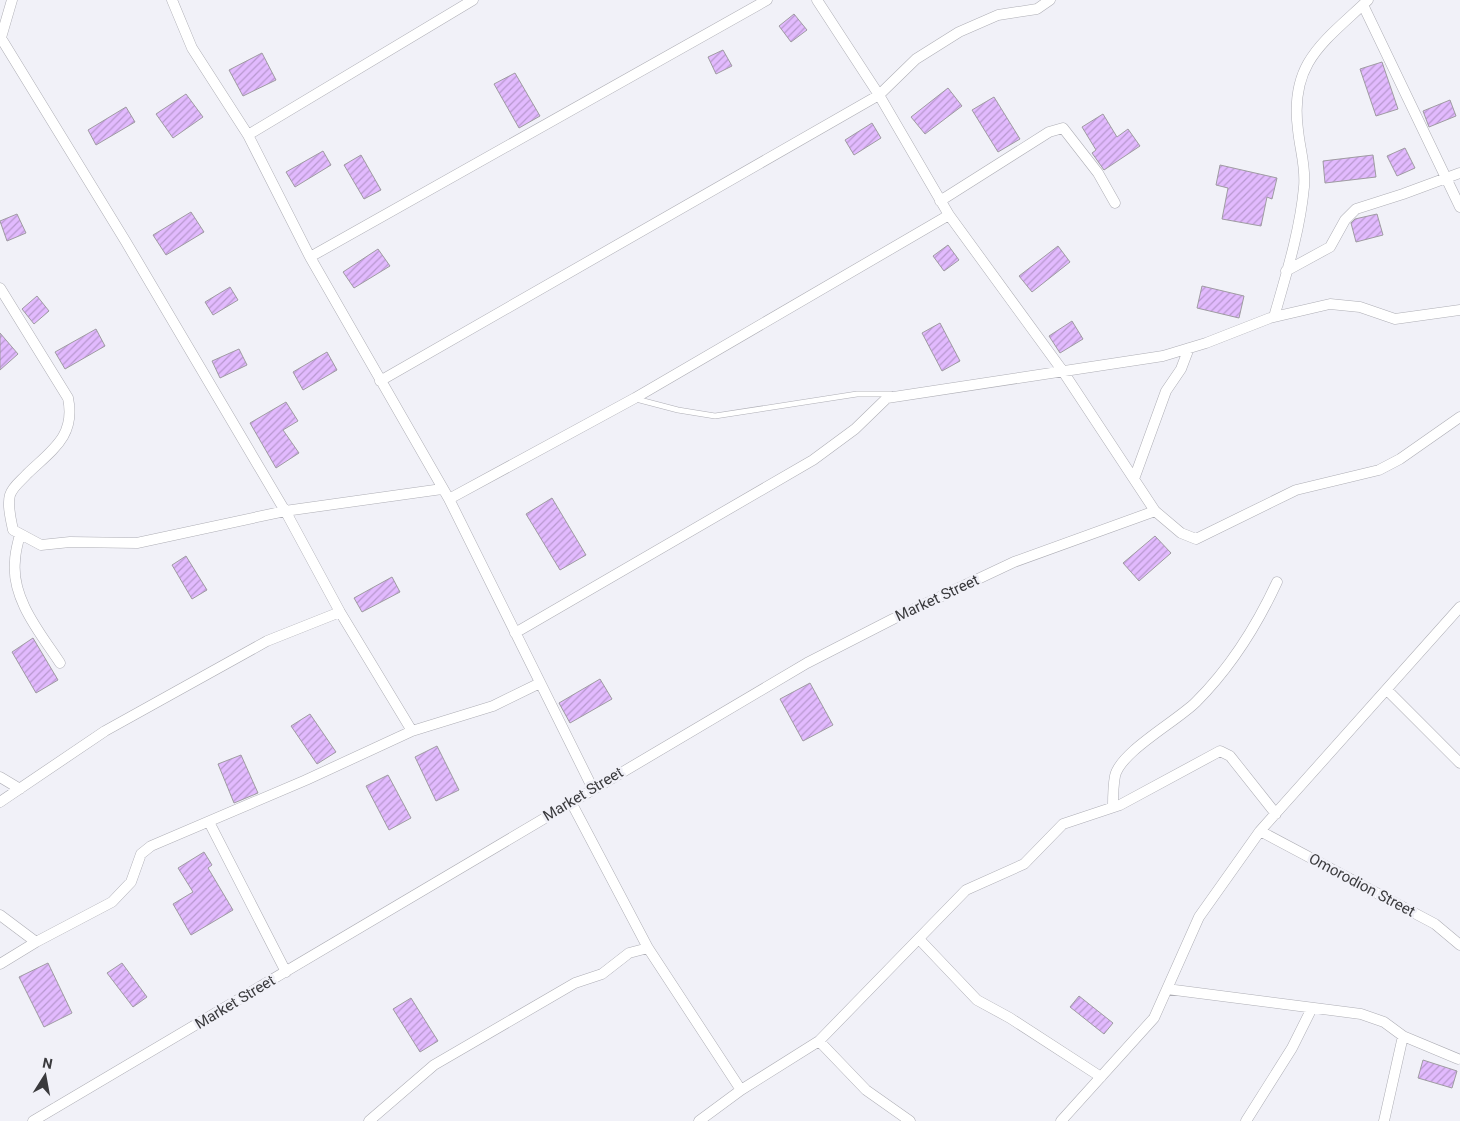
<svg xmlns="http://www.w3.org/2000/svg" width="1460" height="1121" viewBox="0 0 1460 1121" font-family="Roboto,sans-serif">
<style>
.building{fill:url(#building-hatch);stroke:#9f9ba2}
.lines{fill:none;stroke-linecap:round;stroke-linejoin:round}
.lane-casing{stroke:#aeaeb5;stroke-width:6}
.street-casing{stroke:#aeaeb5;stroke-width:11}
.lane{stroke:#fff;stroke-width:5}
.street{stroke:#fff;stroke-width:10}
.labels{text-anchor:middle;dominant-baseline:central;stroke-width:5;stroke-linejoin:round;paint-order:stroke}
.street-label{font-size:15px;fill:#3a3a3d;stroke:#f1f1f8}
</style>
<defs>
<pattern id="building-hatch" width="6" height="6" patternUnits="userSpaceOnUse" patternTransform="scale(1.25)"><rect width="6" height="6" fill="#e2bafe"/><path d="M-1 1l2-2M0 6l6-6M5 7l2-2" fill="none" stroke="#b898cf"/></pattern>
</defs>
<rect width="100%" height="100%" fill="#f1f1f8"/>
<path class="building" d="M 794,14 L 807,30 L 791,42 L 779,26 Z
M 723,50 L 732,66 L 716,74 L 708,57 Z
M 262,53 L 276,80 L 243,96 L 229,70 Z
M 1382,62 L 1398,109 L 1376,116 L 1360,69 Z
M 515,73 L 540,116 L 519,128 L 494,84 Z
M 948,88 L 962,106 L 925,134 L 911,117 Z
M 186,94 L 203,117 L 173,138 L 156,114 Z
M 994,97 L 1020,139 L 998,152 L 972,110 Z
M 1450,100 L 1456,116 L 1429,127 L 1423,111 Z
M 126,107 L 135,122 L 96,145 L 88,130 Z
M 1103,114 L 1117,137 L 1128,129 L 1140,146 L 1104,170 L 1092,153 L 1096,150 L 1082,127 Z
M 872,123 L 881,138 L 854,155 L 845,140 Z
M 1405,148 L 1415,168 L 1397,176 L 1387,156 Z
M 323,151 L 331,165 L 295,187 L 286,172 Z
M 361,155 L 381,190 L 364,199 L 344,165 Z
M 1373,155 L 1376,177 L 1325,183 L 1323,161 Z
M 1220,165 L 1277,178 L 1272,199 L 1267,197 L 1261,226 L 1222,219 L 1228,188 L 1216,185 Z
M 191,212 L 204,232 L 166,255 L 153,235 Z
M 17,214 L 26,233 L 7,241 L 0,221 Z
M 1377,214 L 1383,235 L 1356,242 L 1351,223 L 1355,219 Z
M 948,245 L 959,260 L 944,271 L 933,256 Z
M 1058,246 L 1070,262 L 1032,292 L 1019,276 Z
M 378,249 L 390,266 L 354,288 L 343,272 Z
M 1202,286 L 1244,296 L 1239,318 L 1197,308 Z
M 230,287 L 238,300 L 213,315 L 205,302 Z
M 37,296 L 49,311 L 34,324 L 22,309 Z
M 1072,321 L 1083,339 L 1060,353 L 1049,336 Z
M 940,323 L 960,361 L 942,371 L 922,333 Z
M 96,329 L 105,346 L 65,369 L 55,352 Z
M 0,333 L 18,354 L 0,370 Z
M 239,349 L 247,365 L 220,378 L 212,361 Z
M 327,352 L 337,370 L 303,390 L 293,372 Z
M 286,402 L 298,421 L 283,430 L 299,453 L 276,468 L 250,423 Z
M 552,498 L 586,555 L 560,570 L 526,514 Z
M 1155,536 L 1171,553 L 1139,581 L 1123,563 Z
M 186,556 L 207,590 L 192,599 L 172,565 Z
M 392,577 L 400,592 L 362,612 L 354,598 Z
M 33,638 L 58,680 L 36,693 L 12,652 Z
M 600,679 L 612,699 L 570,723 L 559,703 Z
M 810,683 L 833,725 L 803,741 L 780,699 Z
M 310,714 L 336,752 L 317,764 L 291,726 Z
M 437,746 L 459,790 L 436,801 L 415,757 Z
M 241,755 L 258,793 L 234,803 L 218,764 Z
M 388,775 L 411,818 L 389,830 L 366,786 Z
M 204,852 L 212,865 L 208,868 L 233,910 L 191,935 L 173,904 L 193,892 L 178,868 Z
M 48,963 L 72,1013 L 44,1027 L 19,977 Z
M 122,963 L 147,997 L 133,1007 L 107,973 Z
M 1079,996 L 1113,1023 L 1104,1034 L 1070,1007 Z
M 411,998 L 438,1041 L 420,1052 L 393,1009 Z
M 1423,1060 L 1457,1071 L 1452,1088 L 1418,1078 Z"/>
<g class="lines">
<defs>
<path id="lane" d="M 636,399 L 678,410 L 715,416 L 857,394 L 891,394"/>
<path id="street" d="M 172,0 L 192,48 L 248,135 L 310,257 L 449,499 L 593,789
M 817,0 L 879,95 L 949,215 L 1062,370 L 1155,511 L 1181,533 L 1196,539 L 1296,490 L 1379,470 L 1400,459 L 1460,417
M 1363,5 L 1460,207
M 1,38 L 126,242 L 288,516 L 340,612 L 412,731
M 0,41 L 12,0
M 248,135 L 473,0
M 940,201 L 1049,132 L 1063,128 L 1098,173 L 1115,203
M 310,257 L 767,0
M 1286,271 L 1330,247 L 1345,220 L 1356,209 L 1403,194 L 1460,173
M 0,288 L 68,398 C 76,436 52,450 27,474 C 21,481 13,486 10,495 C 7,505 11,520 13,530 L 41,545 L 70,542 L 137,543 L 285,511 L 442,489
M 1274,317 C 1286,275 1300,231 1304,187 C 1306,167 1300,150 1298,130 C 1289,62 1324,42 1368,0
M 380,381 L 879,95 L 916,59 L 959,32 L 998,15 L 1037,9 L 1050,0
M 1134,479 L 1166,391 L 1181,369 L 1189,348
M 449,499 L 635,398 L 949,215
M 20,534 C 18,543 15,552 15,561 C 11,599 41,634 60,663
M 515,633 L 813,460 L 855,429 L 887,398 L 1163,356 L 1206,343 L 1270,318 L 1330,304 L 1360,307 L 1395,319 L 1460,310
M 1387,690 L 1460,763
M 0,777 L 20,789
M 0,802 L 105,731 L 267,641 L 340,612
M 571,802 L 648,948 L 741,1090
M 1113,807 C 1113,797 1113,786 1115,776 C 1120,752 1177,721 1196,702 C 1230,668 1257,625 1277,582
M 209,822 L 286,972
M 1260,831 L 1435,924 L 1460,945
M 0,915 L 36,942
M 919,939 L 977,1000 L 1010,1018 L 1101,1077
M 0,964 L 36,942 L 112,902 L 131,882 L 141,854 L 151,846 L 306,780 L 412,731 L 493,706 L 540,683
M 1167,989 L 1361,1014 L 1384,1022 L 1403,1036 L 1458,1059
M 819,1041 L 866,1090 L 910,1121
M 33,1121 L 807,663 L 893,619 L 1014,562 L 1155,511
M 369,1121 L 434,1065 L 575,983 L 602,974 L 629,953 L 648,948
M 699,1121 L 741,1090 L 819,1041 L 966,890 L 1024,864 L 1063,824 L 1120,805 L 1220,751 L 1230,756 L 1276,814
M 1061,1121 L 1154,1018 L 1199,917 L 1260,831 L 1460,607
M 1246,1121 L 1292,1048 L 1312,1008
M 1384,1121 L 1403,1036"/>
</defs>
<use href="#lane" class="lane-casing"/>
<use href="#street" class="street-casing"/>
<use href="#lane" class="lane"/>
<use href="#street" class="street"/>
</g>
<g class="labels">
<g class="street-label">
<text transform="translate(937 598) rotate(-25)">Market Street</text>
<text transform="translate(583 794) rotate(-31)">Market Street</text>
<text transform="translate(1362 885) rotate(28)">Omorodion Street</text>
<text transform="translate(235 1002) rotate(-31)">Market Street</text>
</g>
</g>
<g transform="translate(45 1076) rotate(11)" stroke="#f1f1f8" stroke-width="4" paint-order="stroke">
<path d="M0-4L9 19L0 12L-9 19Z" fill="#3a3a3d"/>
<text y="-8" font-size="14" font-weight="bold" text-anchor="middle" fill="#3a3a3d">N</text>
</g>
</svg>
